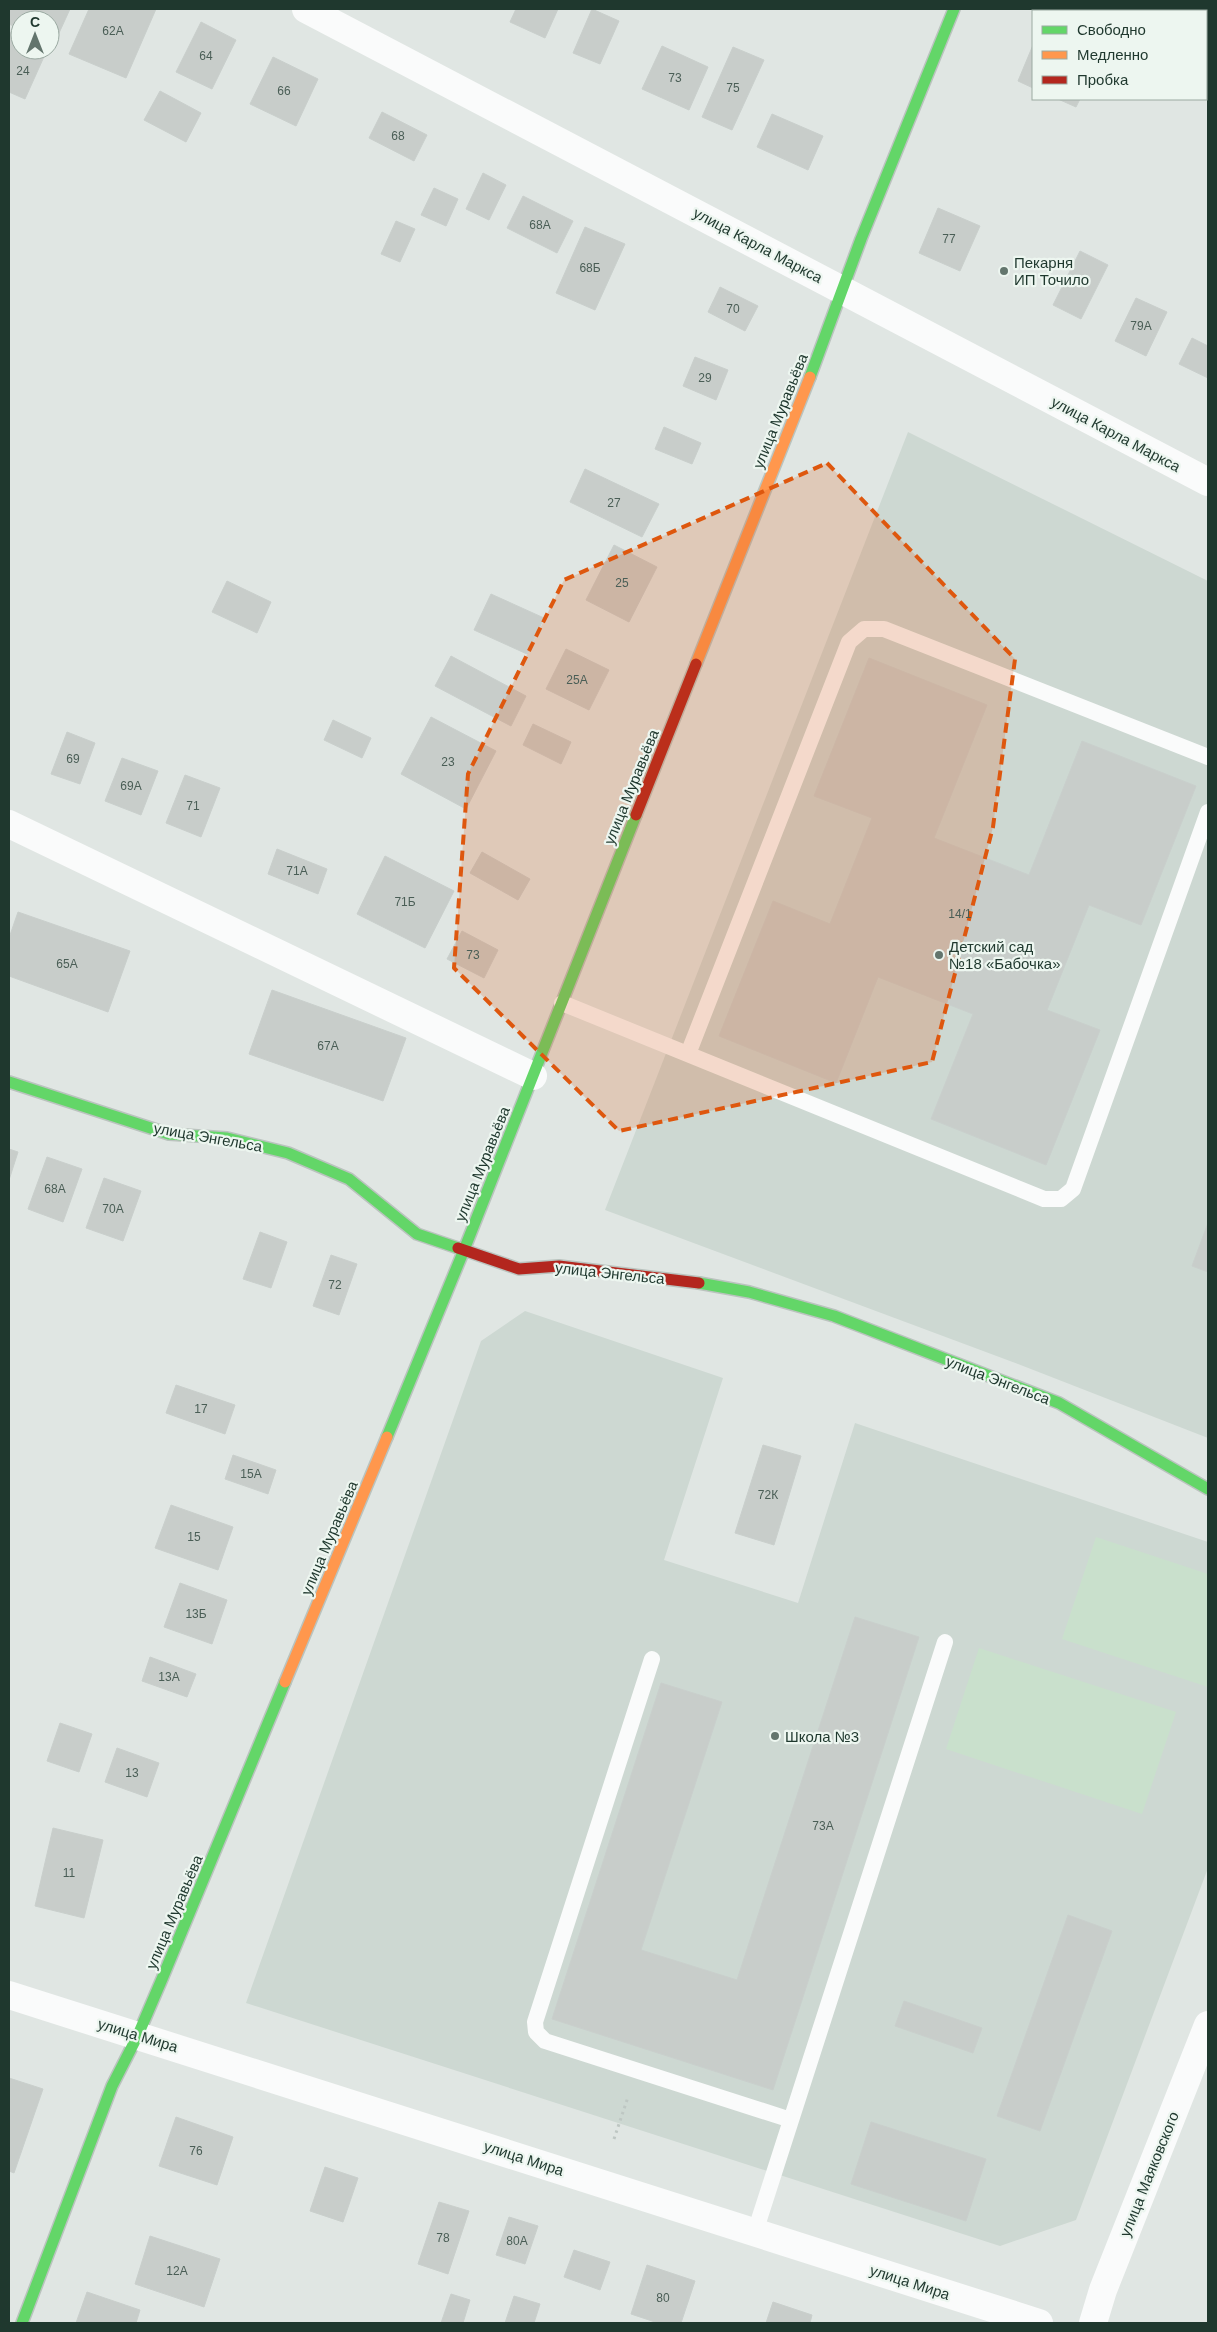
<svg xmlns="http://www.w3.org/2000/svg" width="1217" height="2332" viewBox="0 0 1217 2332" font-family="Arial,sans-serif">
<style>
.built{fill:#cdd8d2}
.grass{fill:#c9e0cc}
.building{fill:#c8cdca;stroke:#c9cfcc}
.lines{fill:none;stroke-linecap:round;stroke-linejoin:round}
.fast-casing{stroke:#bac3be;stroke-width:14}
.slow-casing{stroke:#bac3be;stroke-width:14}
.jam-casing{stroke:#bac3be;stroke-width:14}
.path{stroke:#bec7c3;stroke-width:3;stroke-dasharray:2.5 4;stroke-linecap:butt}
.lane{stroke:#fafbfb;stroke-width:16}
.street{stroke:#fafbfb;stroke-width:28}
.fast{stroke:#63d668;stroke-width:11}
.slow{stroke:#ff974d;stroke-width:11}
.jam{stroke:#b3261e;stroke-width:11}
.marked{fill:#de570e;fill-opacity:0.2;stroke:#de570e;stroke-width:4;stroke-dasharray:10 6;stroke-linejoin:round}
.poi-dot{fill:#63756d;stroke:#edf6f0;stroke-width:2}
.labels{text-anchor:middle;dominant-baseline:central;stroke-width:4.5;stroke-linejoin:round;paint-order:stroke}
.number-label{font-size:12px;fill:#4a5e56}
.street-label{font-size:15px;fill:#1f382e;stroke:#edf6f0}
.poi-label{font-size:15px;fill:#1f382e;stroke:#edf6f0;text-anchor:start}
</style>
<rect width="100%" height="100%" fill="#e0e6e3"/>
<path class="built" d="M 908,432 L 1208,581 L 1208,1438 L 1018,1364 L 605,1210 Z
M 525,1311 L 723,1378 L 664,1560 L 798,1603 L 855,1423 L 1208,1542 L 1208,1868 L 1076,2220 L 1000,2246 L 246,2003 L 481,1341 Z"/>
<path class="grass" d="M 1096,1537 L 1208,1574 L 1208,1687 L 1062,1639 Z
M 979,1648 L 1176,1712 L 1142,1814 L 946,1749 Z"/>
<path class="building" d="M 9,9 L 70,9 L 54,44 L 50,42 L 50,20 L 20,20 L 20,29 L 9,24 Z
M 89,9 L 156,9 L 126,78 L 69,54 Z
M 516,9 L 558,9 L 545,38 L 510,22 Z
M 592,9 L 619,21 L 600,64 L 573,53 Z
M 1146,9 L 1167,9 L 1166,11 L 1152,11 Z
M 201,22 L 236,40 L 212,89 L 176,72 Z
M 9,32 L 20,37 L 20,50 L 47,50 L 25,99 L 9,92 Z
M 1033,45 L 1033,88 L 1018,81 Z
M 662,46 L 708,67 L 689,110 L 642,89 Z
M 733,47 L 764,60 L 732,130 L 702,117 Z
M 273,57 L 318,79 L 296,126 L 250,104 Z
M 160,91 L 201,113 L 186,142 L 144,120 Z
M 1058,99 L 1080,99 L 1076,107 Z
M 382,112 L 427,135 L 414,161 L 369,138 Z
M 772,114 L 823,136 L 808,170 L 757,147 Z
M 483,173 L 506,185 L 489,220 L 466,209 Z
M 434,188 L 458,199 L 446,226 L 421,215 Z
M 523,196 L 573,221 L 557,253 L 507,228 Z
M 938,208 L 980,226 L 960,271 L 919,253 Z
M 396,221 L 415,229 L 400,262 L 381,254 Z
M 585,227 L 625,244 L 595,310 L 556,293 Z
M 1080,251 L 1108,265 L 1081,319 L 1053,305 Z
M 720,287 L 758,306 L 745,331 L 708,312 Z
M 1136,298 L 1167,312 L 1146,356 L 1115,341 Z
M 1192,338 L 1208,346 L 1208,378 L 1179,364 Z
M 695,357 L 728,370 L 716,400 L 683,386 Z
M 664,427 L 701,443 L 692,464 L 655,449 Z
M 585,469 L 659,504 L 642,537 L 570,502 Z
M 614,545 L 657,567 L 629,622 L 586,600 Z
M 227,581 L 271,602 L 257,633 L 212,612 Z
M 491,594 L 544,618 L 527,654 L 474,630 Z
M 566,649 L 609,670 L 589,710 L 546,689 Z
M 451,656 L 526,696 L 511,726 L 435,686 Z
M 869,658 L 987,705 L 934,838 L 1029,875 L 1082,741 L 1196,786 L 1141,925 L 1089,905 L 1047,1010 L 1100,1030 L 1046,1165 L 931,1119 L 973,1014 L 878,977 L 836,1083 L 719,1036 L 773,901 L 830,924 L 872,818 L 814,796 Z
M 431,717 L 496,751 L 466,809 L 401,774 Z
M 333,720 L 371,738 L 362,758 L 324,740 Z
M 533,724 L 571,742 L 561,764 L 523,745 Z
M 67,732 L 95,743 L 80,784 L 51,774 Z
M 122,758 L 158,771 L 141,815 L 105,801 Z
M 185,775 L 220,788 L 201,837 L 166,823 Z
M 277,849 L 327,869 L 318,894 L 268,874 Z
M 482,852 L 530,879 L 518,900 L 470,873 Z
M 385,856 L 454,891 L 425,948 L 357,914 Z
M 18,912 L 130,951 L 108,1012 L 9,976 L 9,938 Z
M 462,931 L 498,950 L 484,978 L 447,959 Z
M 272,990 L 406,1038 L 383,1101 L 249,1054 Z
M 9,1149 L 18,1152 L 9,1180 Z
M 47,1157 L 82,1169 L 63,1222 L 28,1209 Z
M 104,1178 L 141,1191 L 123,1241 L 86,1228 Z
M 1208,1223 L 1208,1272 L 1192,1266 Z
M 260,1232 L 287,1242 L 271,1288 L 243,1279 Z
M 331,1255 L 357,1264 L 339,1315 L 313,1306 Z
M 176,1385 L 235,1405 L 225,1434 L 166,1413 Z
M 763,1445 L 801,1456 L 774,1545 L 735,1533 Z
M 233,1455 L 276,1470 L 268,1494 L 225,1479 Z
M 171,1505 L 233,1527 L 218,1570 L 155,1548 Z
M 180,1583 L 227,1600 L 212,1644 L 164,1627 Z
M 855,1617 L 919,1637 L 773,2090 L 552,2019 L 661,1683 L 722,1702 L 641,1950 L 737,1980 Z
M 150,1657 L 196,1674 L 187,1697 L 142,1681 Z
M 60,1723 L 92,1734 L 79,1772 L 47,1761 Z
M 117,1748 L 159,1763 L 147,1797 L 105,1782 Z
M 53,1828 L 103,1840 L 84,1918 L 35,1906 Z
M 1068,1915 L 1112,1931 L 1040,2131 L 997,2116 Z
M 904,2001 L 982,2028 L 973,2053 L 895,2026 Z
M 9,2078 L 43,2089 L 14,2173 L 9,2171 Z
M 176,2117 L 233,2137 L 217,2185 L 159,2166 Z
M 871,2122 L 986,2159 L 966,2221 L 851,2184 Z
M 325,2167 L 358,2178 L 343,2222 L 310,2211 Z
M 439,2202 L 469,2211 L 448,2274 L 418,2264 Z
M 509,2217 L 538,2226 L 525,2264 L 496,2255 Z
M 150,2236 L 220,2259 L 204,2307 L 135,2284 Z
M 574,2250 L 610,2262 L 600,2290 L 564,2277 Z
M 647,2265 L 695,2281 L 681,2323 L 658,2323 L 631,2314 Z
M 87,2292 L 140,2310 L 136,2323 L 76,2323 Z
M 451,2294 L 470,2300 L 463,2323 L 441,2323 Z
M 514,2296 L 540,2304 L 534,2323 L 505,2323 Z
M 773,2302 L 812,2315 L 810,2323 L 766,2323 Z"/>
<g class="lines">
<defs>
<path id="fast" d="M 810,377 L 861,239 L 954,9
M 9,1082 L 169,1134 L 227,1138 L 288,1153 L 349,1179 L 417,1234 L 458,1248
M 699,1283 L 749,1292 L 834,1316 L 1059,1403 L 1208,1489
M 387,1437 L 464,1250 L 636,815
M 22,2323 L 112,2086 L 138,2035 L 162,1979 L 285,1682"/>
<path id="slow" d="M 696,664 L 810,377
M 285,1682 L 387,1437"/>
<path id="jam" d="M 636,815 L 696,664
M 458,1248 L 519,1269 L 559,1266 L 699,1283"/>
</defs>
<use href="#fast" class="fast-casing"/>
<use href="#slow" class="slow-casing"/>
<use href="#jam" class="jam-casing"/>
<path class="path" d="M 614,2139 L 628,2097"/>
<path class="lane" d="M 562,1003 L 1044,1199 L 1061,1199 L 1073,1189 L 1208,812
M 688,1054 L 849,642 L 864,629 L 884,629 L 1208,757
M 652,1659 L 535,2022 L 536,2032 L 545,2041 L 791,2120
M 755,2232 L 945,1642"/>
<path class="street" d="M 306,9 L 1208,482
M 9,824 L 533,1076
M 9,1995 L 1039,2323
M 1093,2323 L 1103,2290 L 1208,2025"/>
<use href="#fast" class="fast"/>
<use href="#slow" class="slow"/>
<use href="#jam" class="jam"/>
</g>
<path class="marked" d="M 827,463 L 1015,659 L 993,827 L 932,1062 L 619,1131 L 454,968 L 468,774 L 564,580 Z"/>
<g class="poi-dot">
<circle cx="1004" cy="271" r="5"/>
<circle cx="939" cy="955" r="5"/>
<circle cx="775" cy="1736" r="5"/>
</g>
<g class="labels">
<g class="number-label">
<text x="113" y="31">62А</text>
<text x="206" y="56">64</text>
<text x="23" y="71">24</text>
<text x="675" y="78">73</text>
<text x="733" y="88">75</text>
<text x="284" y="91">66</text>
<text x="398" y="136">68</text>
<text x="540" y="225">68А</text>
<text x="949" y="239">77</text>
<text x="590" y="268">68Б</text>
<text x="733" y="309">70</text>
<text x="1141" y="326">79А</text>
<text x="705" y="378">29</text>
<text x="614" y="503">27</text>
<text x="622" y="583">25</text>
<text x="577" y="680">25А</text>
<text x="73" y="759">69</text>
<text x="448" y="762">23</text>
<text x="131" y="786">69А</text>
<text x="193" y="806">71</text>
<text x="297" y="871">71А</text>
<text x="405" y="902">71Б</text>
<text x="960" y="914">14/1</text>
<text x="473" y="955">73</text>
<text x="67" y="964">65А</text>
<text x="328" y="1046">67А</text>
<text x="55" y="1189">68А</text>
<text x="113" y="1209">70А</text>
<text x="335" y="1285">72</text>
<text x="201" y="1409">17</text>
<text x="251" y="1474">15А</text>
<text x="768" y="1495">72К</text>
<text x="194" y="1537">15</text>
<text x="196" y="1614">13Б</text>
<text x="169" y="1677">13А</text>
<text x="132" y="1773">13</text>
<text x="823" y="1826">73А</text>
<text x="69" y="1873">11</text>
<text x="196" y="2151">76</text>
<text x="443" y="2238">78</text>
<text x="517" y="2241">80А</text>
<text x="177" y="2271">12А</text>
<text x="663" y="2298">80</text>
</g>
<g class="street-label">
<text transform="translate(758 245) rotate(28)">улица Карла Маркса</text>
<text transform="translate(780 411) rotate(-68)">улица Муравьёва</text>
<text transform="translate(1116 434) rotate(28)">улица Карла Маркса</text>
<text transform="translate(631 787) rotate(-68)">улица Муравьёва</text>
<text transform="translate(208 1137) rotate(10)">улица Энгельса</text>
<text transform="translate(482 1164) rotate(-68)">улица Муравьёва</text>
<text transform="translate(610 1273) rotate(6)">улица Энгельса</text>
<text transform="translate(998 1380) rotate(21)">улица Энгельса</text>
<text transform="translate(329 1538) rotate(-67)">улица Муравьёва</text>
<text transform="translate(174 1912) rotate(-67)">улица Муравьёва</text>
<text transform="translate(138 2035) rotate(17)">улица Мира</text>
<text transform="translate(524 2158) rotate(18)">улица Мира</text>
<text transform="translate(1149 2174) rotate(-68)">улица Маяковского</text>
<text transform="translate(910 2282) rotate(18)">улица Мира</text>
</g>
<g class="poi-label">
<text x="1014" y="262">Пекарня<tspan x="1014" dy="17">ИП Точило</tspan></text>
<text x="949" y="946">Детский сад<tspan x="949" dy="17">№18 «Бабочка»</tspan></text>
<text x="785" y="1736">Школа №3</text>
</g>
</g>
<rect width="1217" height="2332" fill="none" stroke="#1f382e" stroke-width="20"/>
<rect x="1032" y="10" width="175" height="90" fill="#edf6f0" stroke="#9baaa2"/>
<rect x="1042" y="26" width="25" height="8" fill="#63d668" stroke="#9baaa2"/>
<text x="1077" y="35" font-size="15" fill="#1f382e">Свободно</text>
<rect x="1042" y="51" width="25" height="8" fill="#ff974d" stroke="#9baaa2"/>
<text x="1077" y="60" font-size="15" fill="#1f382e">Медленно</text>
<rect x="1042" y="76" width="25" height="8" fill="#b3261e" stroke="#9baaa2"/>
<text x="1077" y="85" font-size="15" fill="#1f382e">Пробка</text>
<g transform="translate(35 35)"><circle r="24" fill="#edf6f0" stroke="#9baaa2"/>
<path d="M0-4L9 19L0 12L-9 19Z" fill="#63756d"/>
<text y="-8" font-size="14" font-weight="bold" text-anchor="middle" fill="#1f382e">С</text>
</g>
</svg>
